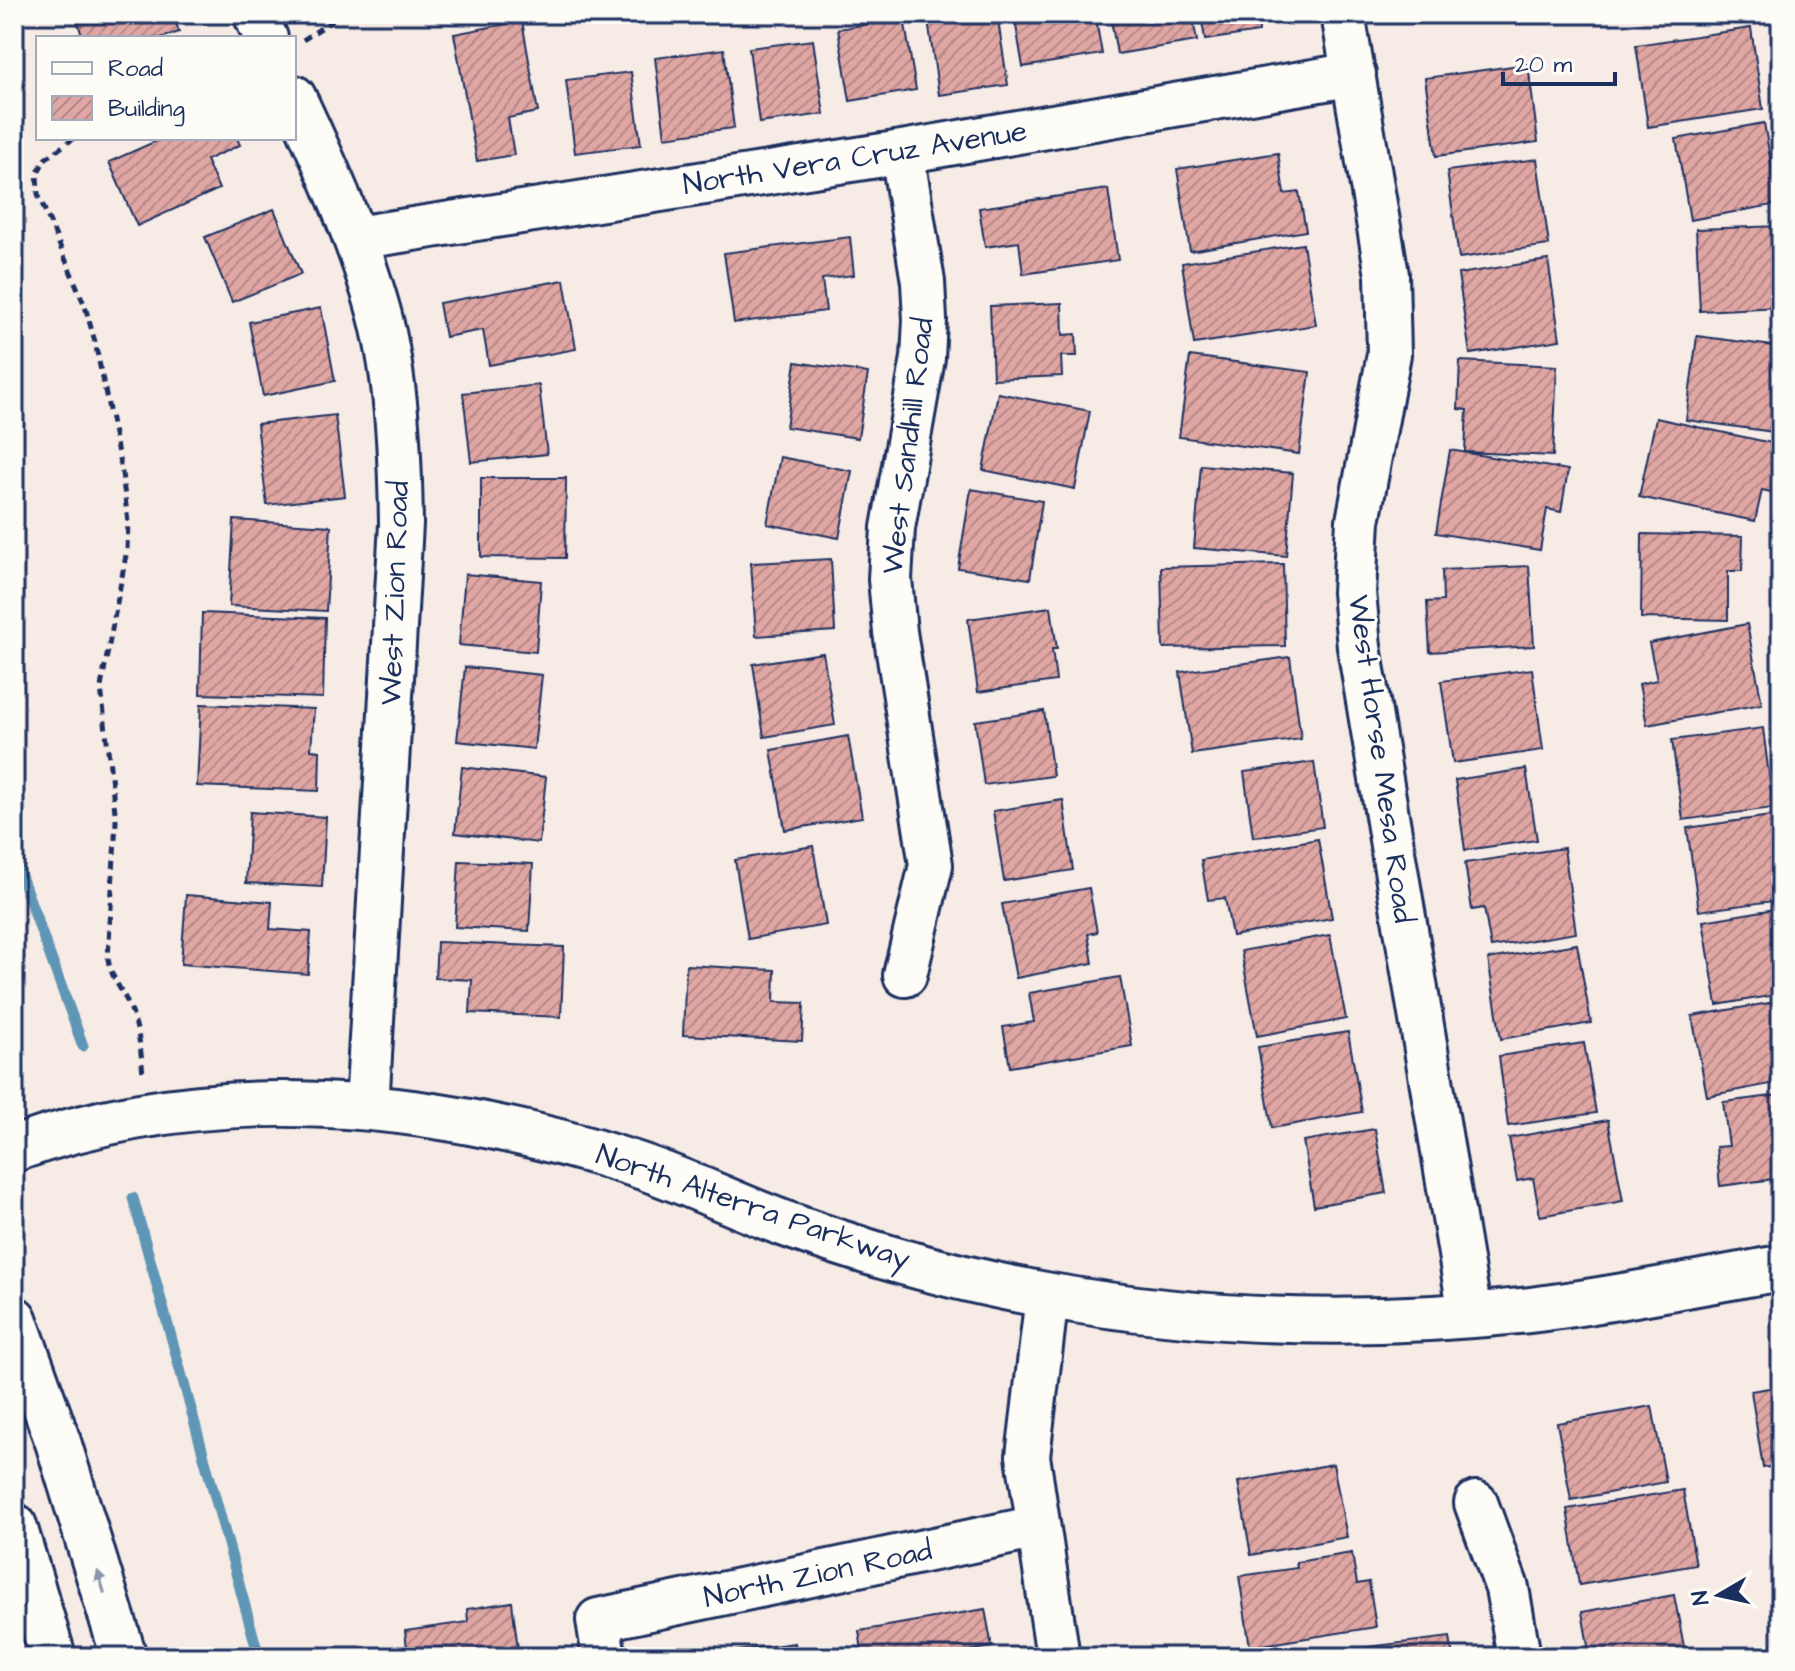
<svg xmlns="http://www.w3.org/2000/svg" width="1795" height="1671" viewBox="0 0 1795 1671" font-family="'Architects Daughter',sans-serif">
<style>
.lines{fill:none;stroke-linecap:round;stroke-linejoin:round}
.stream{stroke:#6196b5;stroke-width:11}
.building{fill:url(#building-hatch);stroke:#1b2f5e;stroke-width:2}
.street-casing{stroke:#1b2f5e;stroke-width:48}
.secondary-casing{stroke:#1b2f5e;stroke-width:50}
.path{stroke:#1b2f5e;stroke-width:5;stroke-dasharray:8 6;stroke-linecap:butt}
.street{stroke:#fdfcf7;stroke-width:42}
.secondary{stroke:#fdfcf7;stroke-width:44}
.oneway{fill:#8c96aa}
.labels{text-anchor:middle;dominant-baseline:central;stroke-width:6;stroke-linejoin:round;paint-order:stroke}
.street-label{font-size:30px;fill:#1b2f5e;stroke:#fdfcf7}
</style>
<defs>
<pattern id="building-hatch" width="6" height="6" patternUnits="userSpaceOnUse" patternTransform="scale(2)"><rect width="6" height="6" fill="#e0a6a3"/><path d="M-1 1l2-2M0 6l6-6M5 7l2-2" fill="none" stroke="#b58888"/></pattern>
</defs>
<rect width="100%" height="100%" fill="#f7ebe6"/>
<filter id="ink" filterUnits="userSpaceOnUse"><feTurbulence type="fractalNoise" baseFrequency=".0125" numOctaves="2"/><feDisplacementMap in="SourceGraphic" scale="16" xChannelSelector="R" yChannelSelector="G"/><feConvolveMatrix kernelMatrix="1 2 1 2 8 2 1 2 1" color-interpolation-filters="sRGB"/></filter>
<g filter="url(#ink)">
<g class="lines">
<path class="stream" d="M 14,857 L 83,1046
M 133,1198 L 259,1657"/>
</g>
<path class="building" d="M 88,14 L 173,14 L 179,32 L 161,38 L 83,38 L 76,18 Z
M 927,14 L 997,14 L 1008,85 L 939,95 Z
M 1014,14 L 1095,14 L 1102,54 L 1023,67 Z
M 1110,14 L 1192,14 L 1197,41 L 1117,54 Z
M 1201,14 L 1285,14 L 1258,18 L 1259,32 L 1205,40 Z
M 904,18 L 916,90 L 850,101 L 838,29 Z
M 522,21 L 538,112 L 508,118 L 514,155 L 477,161 L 454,34 Z
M 1751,28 L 1763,109 L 1648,127 L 1636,45 Z
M 813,40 L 824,114 L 759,123 L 749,48 Z
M 724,49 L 734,128 L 665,137 L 655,58 Z
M 1528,64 L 1538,142 L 1436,156 L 1425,78 Z
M 631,72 L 641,145 L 575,153 L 566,80 Z
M 1764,123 L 1778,204 L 1690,220 L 1676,139 Z
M 163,138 L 237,138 L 240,145 L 206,160 L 219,189 L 137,226 L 109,162 Z
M 1278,153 L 1284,194 L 1299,192 L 1306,231 L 1190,251 L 1177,169 Z
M 1537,159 L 1549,245 L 1459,258 L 1447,171 Z
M 1108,189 L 1118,260 L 1023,274 L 1019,242 L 985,247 L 979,208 Z
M 274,209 L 301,274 L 232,302 L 205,237 Z
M 1781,226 L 1781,307 L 1700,311 L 1696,229 Z
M 850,237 L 854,275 L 822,279 L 826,311 L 734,323 L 724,253 Z
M 1303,244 L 1316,325 L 1194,344 L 1182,263 Z
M 1548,260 L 1560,340 L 1470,354 L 1458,274 Z
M 564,280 L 576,349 L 489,365 L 483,330 L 445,337 L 439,303 Z
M 1062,303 L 1063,335 L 1076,334 L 1077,356 L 1061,356 L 1062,376 L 993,379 L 990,306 Z
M 321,308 L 335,381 L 263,396 L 249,322 Z
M 1697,336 L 1781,347 L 1774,432 L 1686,420 Z
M 1190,356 L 1310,372 L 1299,454 L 1179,437 Z
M 1460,361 L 1557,366 L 1553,456 L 1465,452 L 1467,410 L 1458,409 Z
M 796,362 L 868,373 L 858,438 L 786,427 Z
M 539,385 L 547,454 L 471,462 L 463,393 Z
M 998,393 L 1090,411 L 1075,489 L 983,470 Z
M 335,415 L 345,496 L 267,505 L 257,424 Z
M 1656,418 L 1781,445 L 1775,493 L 1762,490 L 1755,521 L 1639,497 Z
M 1450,450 L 1568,470 L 1561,512 L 1547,509 L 1540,550 L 1436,533 Z
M 780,457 L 852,471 L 839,538 L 767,524 Z
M 1201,465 L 1293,473 L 1286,556 L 1194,548 Z
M 481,478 L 566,478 L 565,558 L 481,557 Z
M 971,489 L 1042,501 L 1030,579 L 958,568 Z
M 234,520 L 331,526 L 326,611 L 229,606 Z
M 1642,534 L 1743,536 L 1742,571 L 1728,571 L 1728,620 L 1641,618 Z
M 831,559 L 835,631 L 756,636 L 751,563 Z
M 1283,564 L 1285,646 L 1163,648 L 1161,567 Z
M 1529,566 L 1534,646 L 1430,652 L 1427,602 L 1443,601 L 1442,570 Z
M 465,574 L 541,581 L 536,652 L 459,645 Z
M 1051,607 L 1057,649 L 1052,649 L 1056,681 L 978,692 L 968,619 Z
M 202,613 L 325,618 L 323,698 L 200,694 Z
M 1747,624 L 1762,704 L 1647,725 L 1639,684 L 1657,680 L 1649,643 Z
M 823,653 L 835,725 L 764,737 L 753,664 Z
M 1290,657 L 1301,739 L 1192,754 L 1180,672 Z
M 465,667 L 542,675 L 534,749 L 457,741 Z
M 1532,669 L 1543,750 L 1453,763 L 1441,681 Z
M 201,704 L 314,709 L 311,750 L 320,751 L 319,791 L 197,786 Z
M 1044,711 L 1053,776 L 984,785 L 975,721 Z
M 1763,728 L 1773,808 L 1683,820 L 1672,740 Z
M 848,736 L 862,817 L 785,830 L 771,750 Z
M 1314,762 L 1323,827 L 1253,837 L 1244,772 Z
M 462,767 L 546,777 L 539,843 L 455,833 Z
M 1526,769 L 1537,840 L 1465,850 L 1455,780 Z
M 1063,800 L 1073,870 L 1004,881 L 993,811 Z
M 250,812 L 326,817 L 322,887 L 246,883 Z
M 1778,815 L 1781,900 L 1699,911 L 1687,828 Z
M 1318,839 L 1332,918 L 1232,936 L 1225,898 L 1208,900 L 1201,860 Z
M 813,846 L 826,925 L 748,939 L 735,860 Z
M 1564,848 L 1576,933 L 1491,947 L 1484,908 L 1472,910 L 1465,863 Z
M 459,861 L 533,864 L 529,931 L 455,927 Z
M 1089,888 L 1097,932 L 1088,934 L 1093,963 L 1016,978 L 1002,904 Z
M 186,895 L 272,902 L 270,929 L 311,932 L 308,974 L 181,964 Z
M 1781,908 L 1781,994 L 1717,1005 L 1703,921 Z
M 1330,935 L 1346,1019 L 1257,1036 L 1241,951 Z
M 437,942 L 564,947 L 561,1017 L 470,1013 L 472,980 L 435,978 Z
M 1577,944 L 1591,1023 L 1501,1039 L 1488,959 Z
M 686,965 L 775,970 L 774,1002 L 804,1003 L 802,1041 L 683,1035 Z
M 1120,977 L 1132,1046 L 1010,1067 L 1003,1027 L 1034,1022 L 1029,993 Z
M 1781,1001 L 1781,1082 L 1707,1096 L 1692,1016 Z
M 1348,1032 L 1362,1112 L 1272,1128 L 1258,1047 Z
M 1584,1043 L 1596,1113 L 1508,1126 L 1499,1056 Z
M 1781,1095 L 1781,1178 L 1720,1186 L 1716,1147 L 1729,1146 L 1723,1102 Z
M 1608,1120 L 1623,1201 L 1540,1216 L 1533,1178 L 1517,1181 L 1509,1138 Z
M 1375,1129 L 1386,1193 L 1314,1206 L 1303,1141 Z
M 1781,1386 L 1781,1465 L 1763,1468 L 1751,1391 Z
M 1652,1406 L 1666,1482 L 1571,1500 L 1557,1423 Z
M 1333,1464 L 1347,1537 L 1251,1555 L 1238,1482 Z
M 1683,1490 L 1696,1565 L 1579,1585 L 1567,1509 Z
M 1352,1553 L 1357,1584 L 1369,1582 L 1376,1627 L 1250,1647 L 1239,1576 L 1297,1568 L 1296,1562 Z
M 1674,1595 L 1686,1657 L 1590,1657 L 1582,1612 Z
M 512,1602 L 519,1657 L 408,1657 L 405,1631 L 468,1622 L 467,1609 Z
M 985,1609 L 992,1647 L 957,1653 L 958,1657 L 863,1657 L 859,1631 Z
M 1450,1637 L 1453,1657 L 1343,1657 L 1342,1650 Z
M 795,1643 L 797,1657 L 694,1657 Z"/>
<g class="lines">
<defs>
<path id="street" d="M 255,14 L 266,38
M 1343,14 L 1387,275 L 1389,354 L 1358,521 L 1354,592 L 1359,647 L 1470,1314
M 294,97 C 327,167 358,237 379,312 C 397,380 400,454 401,524 L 367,1107
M 902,152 L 923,282 L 925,320 L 923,358 L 893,528 L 890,579 L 895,632 L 931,865 L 905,975
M 356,238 L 902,152 L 1354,74
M 1047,1296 L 1028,1456 L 1058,1657
M 1476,1503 L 1507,1588 L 1519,1657
M 604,1657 L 598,1620 L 1038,1527"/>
<path id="secondary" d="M 14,1149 C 214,1077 429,1099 628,1162 C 680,1178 729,1203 780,1222 C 867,1254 960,1280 1051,1296 C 1208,1324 1372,1327 1530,1310 C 1614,1300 1698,1282 1781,1268
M 14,1319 L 58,1442 L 124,1657
M 14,1526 L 53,1657"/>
</defs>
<use href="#street" class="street-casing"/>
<use href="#secondary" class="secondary-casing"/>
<path class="path" d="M 303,40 L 342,14
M 74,138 L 45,159 L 37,174 L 38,194 L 85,306 L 95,342 L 122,473 L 128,522 L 127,550 L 101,687 L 116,821 L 108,959 C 111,977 121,989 129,1005 C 139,1028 141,1050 143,1075"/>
<use href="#street" class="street"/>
<use href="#secondary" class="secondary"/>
</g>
<defs><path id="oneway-solid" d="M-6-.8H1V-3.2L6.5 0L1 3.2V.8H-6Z" transform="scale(2)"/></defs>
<use class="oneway" href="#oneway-solid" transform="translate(101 1582) rotate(-107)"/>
</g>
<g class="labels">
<g class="street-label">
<text transform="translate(855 158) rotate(-9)">North Vera Cruz Avenue</text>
<text transform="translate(908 446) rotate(-83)">West Sandhill Road</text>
<text transform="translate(395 593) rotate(-88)">West Zion Road</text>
<text transform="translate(1381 759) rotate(82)">West Horse Mesa Road</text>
<text transform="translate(753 1207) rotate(19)">North Alterra Parkway</text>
<text transform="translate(818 1574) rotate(-12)">North Zion Road</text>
</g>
</g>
<rect width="1795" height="1671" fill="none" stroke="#fdfcf7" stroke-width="48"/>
<rect x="24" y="24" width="1747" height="1623" fill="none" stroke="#1b2f5e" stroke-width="3" filter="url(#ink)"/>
<rect x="36" y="36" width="260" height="104" fill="#fdfcf7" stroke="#a3aaba" stroke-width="2"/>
<rect x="52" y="62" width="40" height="12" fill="#fdfcf7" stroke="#a3aaba" stroke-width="2"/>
<text x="108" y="76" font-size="24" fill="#1b2f5e">Road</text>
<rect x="52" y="96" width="40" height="24" fill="url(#building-hatch)" stroke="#a3aaba" stroke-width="2"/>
<text x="108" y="116" font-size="24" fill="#1b2f5e">Building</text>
<g transform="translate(1719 1595) rotate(261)" stroke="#fdfcf7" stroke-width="6" paint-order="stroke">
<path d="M0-6L14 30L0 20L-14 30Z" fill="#1b2f5e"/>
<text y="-12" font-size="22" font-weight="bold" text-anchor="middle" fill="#1b2f5e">N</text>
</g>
<path d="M1503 72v12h112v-12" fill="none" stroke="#1b2f5e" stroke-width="4"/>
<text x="1515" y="72" font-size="24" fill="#1b2f5e" stroke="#fdfcf7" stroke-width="6" paint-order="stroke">20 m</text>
</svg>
